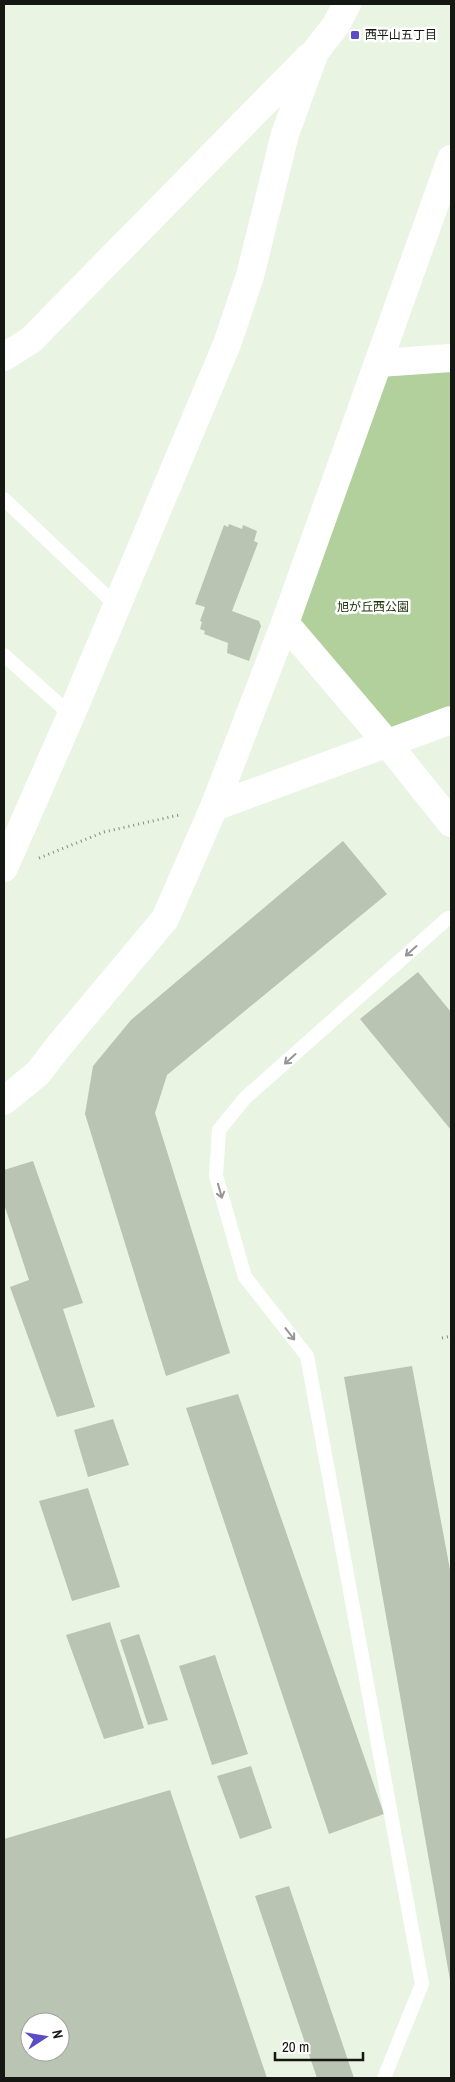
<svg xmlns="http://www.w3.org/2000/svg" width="455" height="2082" viewBox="0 0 455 2082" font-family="'Archivo Narrow','Noto Sans JP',sans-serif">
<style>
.green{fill:#b1d09c}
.building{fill:#b9c4b3;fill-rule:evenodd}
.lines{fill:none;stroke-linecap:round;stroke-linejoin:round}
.path{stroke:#868d81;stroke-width:3;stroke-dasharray:1 4;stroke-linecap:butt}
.lane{stroke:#fff;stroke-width:14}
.street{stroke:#fff;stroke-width:28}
.secondary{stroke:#fff;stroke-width:28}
.oneway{stroke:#969794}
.poi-dot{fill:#5b4cc5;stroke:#fff;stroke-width:2}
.labels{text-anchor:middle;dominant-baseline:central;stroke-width:5;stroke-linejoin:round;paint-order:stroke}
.poi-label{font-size:12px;fill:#151812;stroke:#fff;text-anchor:start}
.park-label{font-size:12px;fill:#21380c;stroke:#fff}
</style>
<rect width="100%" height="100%" fill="#e9f4e3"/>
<path class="green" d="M 451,358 L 451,720 L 387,743 L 285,623 L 379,363 Z"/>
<path class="building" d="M 229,524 L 242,529 L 243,525 L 257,531 L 254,541 L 258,543 L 232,611 L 259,621 L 261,626 L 249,661 L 227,653 L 228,643 L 204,634 L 205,631 L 200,629 L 202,622 L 200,621 L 205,607 L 195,604 L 224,525 L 228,527 Z
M 343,841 L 387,894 L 167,1075 L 155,1113 L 230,1353 L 166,1376 L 85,1114 L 93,1066 L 131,1020 Z
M 418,972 L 451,1012 L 451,1130 L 360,1019 Z
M 33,1161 L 83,1303 L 63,1309 L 95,1407 L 57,1417 L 10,1287 L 29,1280 L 4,1204 L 4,1170 Z
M 412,1366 L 451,1575 L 450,1980 L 344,1377 Z
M 238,1394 L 384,1814 L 329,1834 L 186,1408 Z
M 113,1419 L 129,1465 L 88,1477 L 74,1430 Z
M 88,1488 L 120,1587 L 72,1601 L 39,1501 Z
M 110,1622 L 144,1728 L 104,1739 L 66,1635 Z
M 139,1634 L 168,1720 L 148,1725 L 120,1640 Z
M 215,1655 L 248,1754 L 212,1765 L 179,1666 Z
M 251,1766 L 272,1828 L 240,1839 L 217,1776 Z
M 170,1790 L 267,2078 L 4,2078 L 4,1839 ZM 30,2022 L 60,2022 L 60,2052 L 30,2052 Z
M 289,1886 L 354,2078 L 317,2078 L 255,1896 Z"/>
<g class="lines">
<path class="path" d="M 39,858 L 104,832 L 179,815
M 442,1338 L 451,1336"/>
<path class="lane" d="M 4,499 L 117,606
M 4,655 L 71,715
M 384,2078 L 422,1984 L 307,1356 L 245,1277 L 216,1176 L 219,1130 L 245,1098 L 448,918"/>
<path class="street" d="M 4,357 L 31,340 L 309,57
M 214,807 L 451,720
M 4,868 L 71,715 L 227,344 L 250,276 L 285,134 L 315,52 L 336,25 L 347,4
M 4,1101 L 38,1073 L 58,1047 L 165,919 L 214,807 L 285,623 L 451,159"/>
<path class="secondary" d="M 379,363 L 451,358
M 285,623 L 387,743 L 451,823"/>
</g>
<defs><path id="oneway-shaft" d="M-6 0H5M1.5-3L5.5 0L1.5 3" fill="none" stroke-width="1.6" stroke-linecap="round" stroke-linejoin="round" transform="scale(1.25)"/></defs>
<g class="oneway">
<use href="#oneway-shaft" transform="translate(411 951) rotate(138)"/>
<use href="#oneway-shaft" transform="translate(290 1059) rotate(138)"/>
<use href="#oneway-shaft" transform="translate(220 1191) rotate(74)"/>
<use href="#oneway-shaft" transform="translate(290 1334) rotate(52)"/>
</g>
<rect class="poi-dot" x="350" y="30" width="10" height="10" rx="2.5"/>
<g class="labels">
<g class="poi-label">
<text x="365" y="35">西平山五丁目</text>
</g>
<g class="park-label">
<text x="373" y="607">旭が丘西公園</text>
</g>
</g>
<rect width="455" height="2082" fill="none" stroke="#151812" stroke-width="10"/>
<g transform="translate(45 2037) rotate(78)"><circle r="24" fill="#ffffff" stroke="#a1a3a0"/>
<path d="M0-4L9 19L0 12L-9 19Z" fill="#5b4cc5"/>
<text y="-8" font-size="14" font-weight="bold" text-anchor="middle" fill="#151812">N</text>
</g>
<path d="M275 2052v8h88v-8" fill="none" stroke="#151812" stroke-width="2.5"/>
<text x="282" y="2052" font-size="15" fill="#151812" stroke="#ffffff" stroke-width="4" paint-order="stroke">20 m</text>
</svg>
